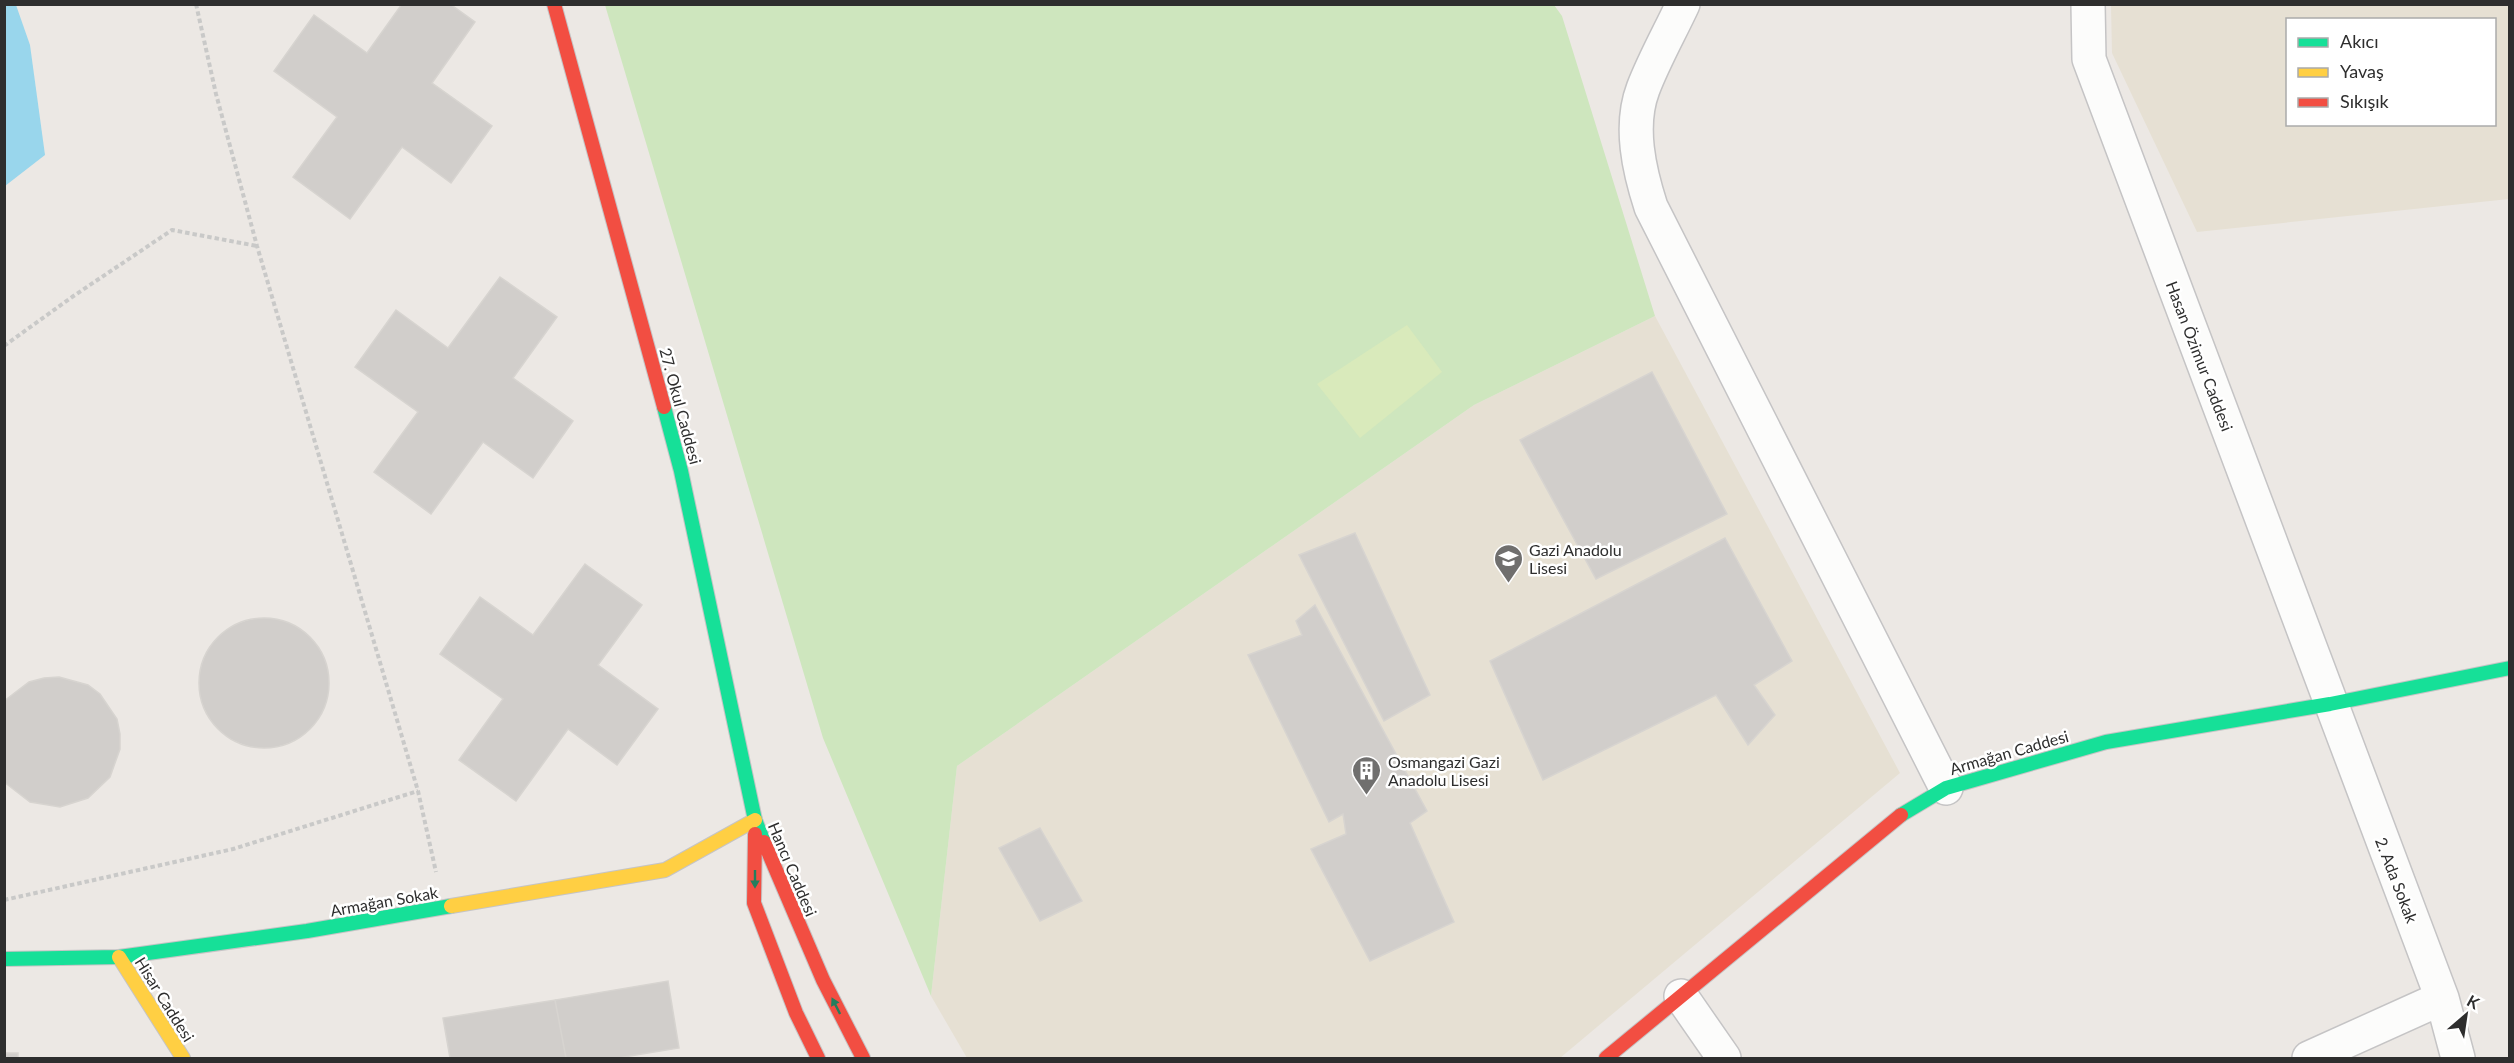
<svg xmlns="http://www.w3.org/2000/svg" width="2514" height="1063" viewBox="0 0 2514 1063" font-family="Lato,sans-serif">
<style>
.education{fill:#e6e0d3;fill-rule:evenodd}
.green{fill:#cee6be}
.pitch{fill:#d9eabb}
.water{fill:#99d6ec}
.building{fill:#d1cecb;stroke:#d7d4d0;stroke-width:1.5}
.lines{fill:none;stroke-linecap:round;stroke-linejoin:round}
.street-casing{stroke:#c5c4c5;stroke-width:36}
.fast-casing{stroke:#c5c4c5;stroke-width:16}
.slow-casing{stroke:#c5c4c5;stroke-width:16}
.jam-casing{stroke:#c5c4c5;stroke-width:16}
.path{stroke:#c9c9c8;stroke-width:4;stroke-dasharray:4.5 3;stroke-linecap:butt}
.street{stroke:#fcfcfb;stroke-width:33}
.fast{stroke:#16e098;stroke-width:14}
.slow{stroke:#ffcf43;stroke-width:14}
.jam{stroke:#f24e42;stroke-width:14}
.oneway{fill:#237e5e}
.labels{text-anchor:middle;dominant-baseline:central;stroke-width:5;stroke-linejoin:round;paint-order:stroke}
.street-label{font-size:16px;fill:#2e2e2e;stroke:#fff}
.poi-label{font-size:16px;fill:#2e2e2e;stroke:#fff;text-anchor:start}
</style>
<rect width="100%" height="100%" fill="#ece8e4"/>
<path class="education" d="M 2111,5 L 2509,5 L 2509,199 L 2197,232 L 2112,53 ZM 2288,20 L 2494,20 L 2494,124 L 2288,124 Z
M 1655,316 L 1900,773 L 1560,1058 L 967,1058 L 931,996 L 957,766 L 1474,405 Z"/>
<path class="green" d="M 605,5 L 1554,5 L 1562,16 L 1655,316 L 1474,405 L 957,766 L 931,996 L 823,738 Z"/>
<path class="pitch" d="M 1407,325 L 1442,372 L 1360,438 L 1317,384 Z"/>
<path class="water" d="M 5,4 L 16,5 L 30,45 L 45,155 L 5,186 Z"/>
<path class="building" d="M 402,4 L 450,4 L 475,22 L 432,83 L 492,126 L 451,183 L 402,147 L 350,219 L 293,177 L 337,117 L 274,71 L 314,15 L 367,53 Z
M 500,277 L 557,317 L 513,378 L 573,421 L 533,478 L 483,442 L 431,514 L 374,472 L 418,412 L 355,367 L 396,310 L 448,348 Z
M 1652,372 L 1727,514 L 1596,579 L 1520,440 Z
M 1355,533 L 1430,695 L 1384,721 L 1299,555 Z
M 1725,538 L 1792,661 L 1754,685 L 1775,715 L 1748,745 L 1716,695 L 1543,780 L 1490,661 Z
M 585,564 L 642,605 L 598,665 L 658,709 L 617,765 L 568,729 L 516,801 L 459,760 L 503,699 L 440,654 L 480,597 L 533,635 Z
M 1315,605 L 1427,811 L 1410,823 L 1454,922 L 1370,961 L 1311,849 L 1346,834 L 1343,814 L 1329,822 L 1248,655 L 1302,635 L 1296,621 Z
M199 683a65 65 0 1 1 130 0a65 65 0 1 1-130 0Z
M 59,677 L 88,685 L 100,694 L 117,719 L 120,734 L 120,749 L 110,777 L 88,798 L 60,807 L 30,802 L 4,782 L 4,701 L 29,682 L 44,678 Z
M 1040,828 L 1082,901 L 1040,921 L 999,848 Z
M 668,981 L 679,1048 L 618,1058 L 566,1058 L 555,1000 Z
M 555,1000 L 566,1058 L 450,1058 L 443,1018 Z
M 4,1053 L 18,1053 L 18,1058 L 4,1058 Z"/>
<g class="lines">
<defs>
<path id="street" d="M 1683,4 C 1670,32 1654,60 1643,89 C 1629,126 1639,170 1651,207 L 1946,788
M 2088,4 L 2089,59 L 2442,998 L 2458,1058
M 1681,996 L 1724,1058
M 2309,1058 L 2442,998"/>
<path id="fast" d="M 664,407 L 681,471 L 755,820 L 764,842
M 1901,815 L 1946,788 L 2106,742 L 2330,704 L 2510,668
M 4,959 L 119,957 L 307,931 L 451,906"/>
<path id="slow" d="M 451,906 L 665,870 L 755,820
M 119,957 L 183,1058"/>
<path id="jam" d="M 554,4 L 664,407
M 755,834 L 754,903 L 796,1013 L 818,1058
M 764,842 L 823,980 L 863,1058
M 1606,1058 L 1901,815"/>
</defs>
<use href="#street" class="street-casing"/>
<use href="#fast" class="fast-casing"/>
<use href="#slow" class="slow-casing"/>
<use href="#jam" class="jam-casing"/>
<path class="path" d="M 196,4 L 216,94 L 257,246 L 418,791 L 436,872
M 4,346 L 72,297 L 172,230 L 257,246
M 4,900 L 233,849 L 418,791"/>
<use href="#street" class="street"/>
<use href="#fast" class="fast"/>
<use href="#slow" class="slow"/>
<use href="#jam" class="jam"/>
</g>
<defs><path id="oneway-solid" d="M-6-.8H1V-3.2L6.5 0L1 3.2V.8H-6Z" transform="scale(1.5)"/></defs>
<g class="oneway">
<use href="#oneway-solid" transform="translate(755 879) rotate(90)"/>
<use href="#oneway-solid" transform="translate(836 1006) rotate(-117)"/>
</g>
<defs>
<symbol id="school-pin" viewBox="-11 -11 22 30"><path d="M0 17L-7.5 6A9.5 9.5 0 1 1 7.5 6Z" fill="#706f6e" stroke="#fff"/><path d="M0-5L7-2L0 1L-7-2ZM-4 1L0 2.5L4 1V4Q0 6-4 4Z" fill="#fff"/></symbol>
<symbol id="building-pin" viewBox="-11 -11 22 30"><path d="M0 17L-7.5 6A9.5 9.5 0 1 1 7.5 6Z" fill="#706f6e" stroke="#fff"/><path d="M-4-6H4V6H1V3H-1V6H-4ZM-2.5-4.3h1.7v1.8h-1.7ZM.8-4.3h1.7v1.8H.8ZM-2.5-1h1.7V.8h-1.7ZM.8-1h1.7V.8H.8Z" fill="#fff"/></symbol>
</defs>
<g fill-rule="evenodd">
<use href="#school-pin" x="1492" y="542" width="33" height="45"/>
<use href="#building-pin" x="1350" y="754" width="33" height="45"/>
</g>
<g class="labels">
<g class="street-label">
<text transform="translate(2200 356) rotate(69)">Hasan Özimur Caddesi</text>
<text transform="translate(681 406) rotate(75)">27. Okul Caddesi</text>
<text transform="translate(2009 752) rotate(-16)">Armağan Caddesi</text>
<text transform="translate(793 869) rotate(67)">Hancı Caddesi</text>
<text transform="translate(2397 880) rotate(69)">2. Ada Sokak</text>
<text transform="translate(384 901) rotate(-10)">Armağan Sokak</text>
<text transform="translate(165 999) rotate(58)">Hisar Caddesi</text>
</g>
<g class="poi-label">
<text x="1529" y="549">Gazi Anadolu<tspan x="1529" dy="18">Lisesi</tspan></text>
<text x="1388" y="761">Osmangazi Gazi<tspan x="1388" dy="18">Anadolu Lisesi</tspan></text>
</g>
</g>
<rect width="2514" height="1063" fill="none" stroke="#2e2e2e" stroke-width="12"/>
<rect x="2286" y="18" width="210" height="108" fill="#ffffff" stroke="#ababab" stroke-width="1.5"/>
<rect x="2298" y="38" width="30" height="9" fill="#16e098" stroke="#ababab" stroke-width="1.5"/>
<text x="2340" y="48" font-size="18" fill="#2e2e2e">Akıcı</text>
<rect x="2298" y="68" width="30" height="9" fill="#ffcf43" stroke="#ababab" stroke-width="1.5"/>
<text x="2340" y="78" font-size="18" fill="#2e2e2e">Yavaş</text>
<rect x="2298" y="98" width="30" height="9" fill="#f24e42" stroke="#ababab" stroke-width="1.5"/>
<text x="2340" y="108" font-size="18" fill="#2e2e2e">Sıkışık</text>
<g transform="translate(2466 1015) rotate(29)" stroke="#ffffff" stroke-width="4.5" paint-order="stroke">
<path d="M0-4.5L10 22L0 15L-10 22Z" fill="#2e2e2e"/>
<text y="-9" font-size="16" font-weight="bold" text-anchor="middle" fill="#2e2e2e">K</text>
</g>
</svg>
